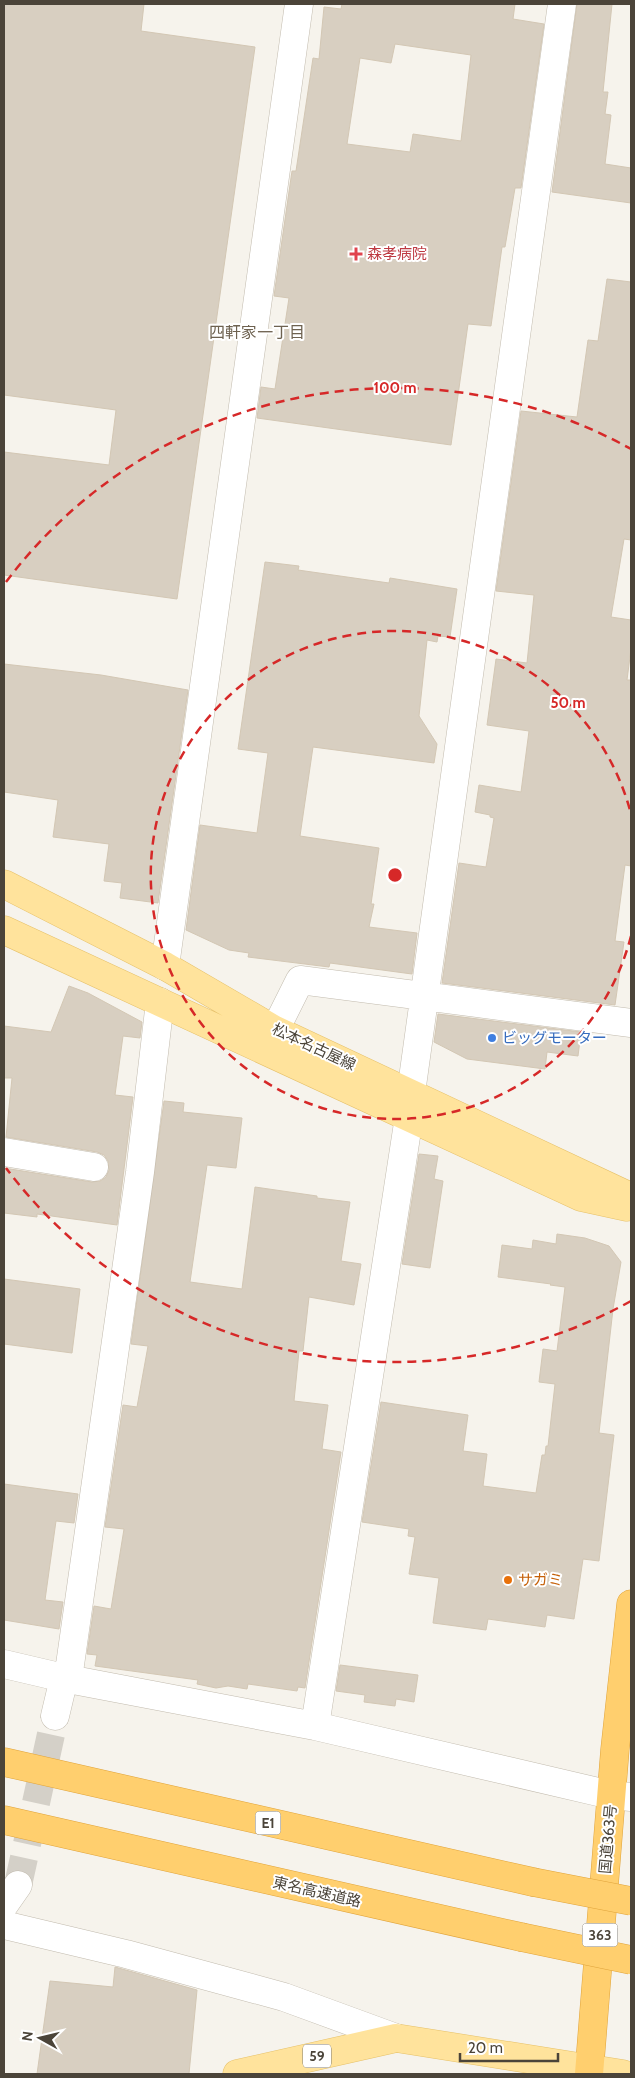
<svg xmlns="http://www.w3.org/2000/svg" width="635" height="2078" viewBox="0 0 635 2078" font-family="Cabin,'Noto Sans JP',sans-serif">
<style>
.building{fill:#d8cfc1;stroke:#d3c7b4;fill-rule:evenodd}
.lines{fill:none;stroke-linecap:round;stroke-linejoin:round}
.minor-tunnel{stroke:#d4d0c8;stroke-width:28;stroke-dasharray:28 14;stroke-linecap:butt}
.minor-casing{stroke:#c2bbae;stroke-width:29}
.major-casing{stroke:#e6c16a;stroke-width:29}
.highway-casing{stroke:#e0a43c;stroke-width:29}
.minor{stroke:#fff;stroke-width:28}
.major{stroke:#ffe39c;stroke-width:28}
.highway{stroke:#ffcf6e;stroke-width:28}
.highway-bridge-casing{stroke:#e0a43c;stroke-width:29;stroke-linecap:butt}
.highway-bridge{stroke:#ffcf6e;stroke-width:28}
.ring{fill:none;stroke:#d62828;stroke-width:2.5;stroke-dasharray:9 6}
.health-dot{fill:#e0444e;stroke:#fff;stroke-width:2}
.shop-dot{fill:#3f7fe0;stroke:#fff;stroke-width:2}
.food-dot{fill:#e8710a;stroke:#fff;stroke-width:2}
.labels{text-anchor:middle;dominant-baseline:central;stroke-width:4;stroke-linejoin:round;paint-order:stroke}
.shield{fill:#fff;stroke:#817c74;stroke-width:1}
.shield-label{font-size:14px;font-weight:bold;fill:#4b4439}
.health-label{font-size:15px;fill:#be3a42;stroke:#fff;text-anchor:start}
.shop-label{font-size:15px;fill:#366cbe;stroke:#fff;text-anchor:start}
.street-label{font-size:15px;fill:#4b4439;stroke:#fff}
.food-label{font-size:15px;fill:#c56008;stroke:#fff;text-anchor:start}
.neighbourhood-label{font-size:16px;fill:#6e6250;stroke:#fff}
.centre{fill:#d62828;stroke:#fff;stroke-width:2.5}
.ring-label{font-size:15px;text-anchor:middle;font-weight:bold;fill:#d62828;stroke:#fff;stroke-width:4;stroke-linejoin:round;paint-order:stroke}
</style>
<rect width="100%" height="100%" fill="#f6f3ec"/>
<path class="building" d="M 4,4 L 144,4 L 141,31 L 255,47 L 177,599 L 4,575 L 4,452 L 109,465 L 116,410 L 4,395 Z
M 342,4 L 515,4 L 513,19 L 544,24 L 521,188 L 515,188 L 505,247 L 502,247 L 491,326 L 468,324 L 451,445 L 257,418 L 261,387 L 275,389 L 289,298 L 274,296 L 292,171 L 296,171 L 313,58 L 319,59 L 324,7 L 341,9 ZM 395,44 L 471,55 L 461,141 L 413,134 L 410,152 L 347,144 L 360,58 L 391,63 Z
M 577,4 L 612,4 L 603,92 L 608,92 L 605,114 L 611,115 L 605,164 L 631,168 L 631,203 L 552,192 Z
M 607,279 L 631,282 L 631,540 L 624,539 L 611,617 L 631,620 L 631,649 L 627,680 L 631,680 L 631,866 L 625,865 L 615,941 L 624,942 L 615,1005 L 442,983 L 459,863 L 486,867 L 494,818 L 490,817 L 490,815 L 475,812 L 479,785 L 521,792 L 529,731 L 487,725 L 496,659 L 527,663 L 534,595 L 496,591 L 521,411 L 577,417 L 588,340 L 598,341 Z
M 265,562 L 299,566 L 298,570 L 389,583 L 390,578 L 457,589 L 450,637 L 438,636 L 437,642 L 427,640 L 419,716 L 437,744 L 434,763 L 313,747 L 300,836 L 379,848 L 371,904 L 374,904 L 369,927 L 417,933 L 412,974 L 330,963 L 329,967 L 248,957 L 249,953 L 229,950 L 186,930 L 200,825 L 257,833 L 268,753 L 238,749 Z
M 4,664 L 101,675 L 188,690 L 158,903 L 120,898 L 122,883 L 104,881 L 109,844 L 53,837 L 58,800 L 4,792 Z
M 69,986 L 88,993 L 142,1022 L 140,1038 L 123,1036 L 115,1095 L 133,1097 L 117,1225 L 37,1214 L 37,1217 L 4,1213 L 4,1168 L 92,1182 L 100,1181 L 106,1177 L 109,1170 L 108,1161 L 104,1155 L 97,1152 L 6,1137 L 12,1078 L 4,1078 L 4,1026 L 51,1032 Z
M 438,1014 L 581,1032 L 578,1056 L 547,1052 L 545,1069 L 467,1059 L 434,1042 Z
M 164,1101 L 184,1103 L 183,1112 L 242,1118 L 236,1168 L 207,1165 L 190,1282 L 242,1289 L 255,1187 L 317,1196 L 317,1198 L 350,1202 L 341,1261 L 361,1264 L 354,1305 L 309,1297 L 303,1351 L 299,1351 L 294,1401 L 328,1405 L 322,1449 L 341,1452 L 305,1688 L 298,1687 L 297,1691 L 248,1684 L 247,1689 L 228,1686 L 216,1688 L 197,1684 L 198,1680 L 95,1666 L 97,1655 L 87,1654 L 94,1606 L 111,1609 L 124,1529 L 105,1527 L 123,1405 L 137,1407 L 148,1346 L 131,1344 Z
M 419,1154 L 438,1156 L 434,1179 L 443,1181 L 430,1268 L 402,1264 Z
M 557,1234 L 585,1238 L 609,1246 L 621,1262 L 613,1309 L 599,1433 L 614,1435 L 599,1561 L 583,1559 L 574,1619 L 547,1615 L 545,1627 L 488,1619 L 486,1630 L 433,1623 L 439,1578 L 409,1574 L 415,1537 L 408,1536 L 409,1529 L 362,1522 L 381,1402 L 468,1415 L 463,1451 L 487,1454 L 483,1486 L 536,1493 L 542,1455 L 545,1455 L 546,1446 L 548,1446 L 555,1384 L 539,1382 L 543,1349 L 557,1351 L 565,1287 L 550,1285 L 551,1284 L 498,1277 L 502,1245 L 532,1249 L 533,1240 L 556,1244 Z
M 4,1279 L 80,1289 L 72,1353 L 4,1344 Z
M 4,1484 L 78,1494 L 74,1523 L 56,1521 L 45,1600 L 63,1602 L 59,1629 L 4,1620 Z
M 340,1665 L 418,1675 L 414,1702 L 396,1699 L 395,1706 L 364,1702 L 365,1695 L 336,1691 Z
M 115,1967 L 197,1990 L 189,2074 L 37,2074 L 50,1981 L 113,1987 Z"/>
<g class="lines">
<path class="minor-tunnel" d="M 18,1885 L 55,1716"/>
<defs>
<path id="minor" d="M 165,966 L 299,4
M 275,1030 L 300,980 L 631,1023
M 411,1093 L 562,4
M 4,1152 L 94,1167
M 4,1664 L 68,1679 L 315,1726 L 611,1795 L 631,1797
M 68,1679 L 140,1172 L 160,1002
M 55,1716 L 64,1678
M 315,1726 L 409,1117
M 4,1905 L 18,1885
M 4,1925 L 126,1954 L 284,1997 L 396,2038"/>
<path id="major" d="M 4,884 L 165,966 L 275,1030 L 631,1197
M 4,930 L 581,1197 L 627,1207
M 237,2074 L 396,2038 L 623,2074"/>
<path id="highway" d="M 4,1762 L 533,1882
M 4,1820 L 521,1937
M 589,2074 L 615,1749 L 631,1604"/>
</defs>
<use href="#minor" class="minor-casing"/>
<use href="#major" class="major-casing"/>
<use href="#highway" class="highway-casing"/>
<use href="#minor" class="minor"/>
<use href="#major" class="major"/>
<use href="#highway" class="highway"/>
<defs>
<path id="highway-bridge" d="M 533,1882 L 631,1901
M 521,1937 L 631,1960"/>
</defs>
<use href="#highway-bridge" class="highway-bridge-casing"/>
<use href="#highway-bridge" class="highway-bridge"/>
</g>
<g class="ring">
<path d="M631 936A244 244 0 1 1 631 814"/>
<path d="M631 1301A487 487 0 0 1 6 1168M6 582A487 487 0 0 1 631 449"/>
</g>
<path class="health-dot" d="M353.5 246.5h5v5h5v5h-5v5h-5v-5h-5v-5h5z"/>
<circle class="shop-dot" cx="492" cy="1038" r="5"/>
<circle class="food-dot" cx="508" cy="1580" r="5"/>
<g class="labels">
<g class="shield">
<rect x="255.5" y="1811.5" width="25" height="23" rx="4"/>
<rect x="582.5" y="1923.5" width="35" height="23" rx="4"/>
<rect x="303" y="2044.5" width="28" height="23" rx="4"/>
</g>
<g class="shield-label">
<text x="268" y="1823">E1</text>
<text x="600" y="1935">363</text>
<text x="317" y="2056">59</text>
</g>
<g class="health-label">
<text x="367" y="254">森孝病院</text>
</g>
<g class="shop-label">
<text x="502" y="1038">ビッグモーター</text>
</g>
<g class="street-label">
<text transform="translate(314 1047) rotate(25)">松本名古屋線</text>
<text transform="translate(608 1839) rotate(-85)">国道363号</text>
<text transform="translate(317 1892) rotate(13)">東名高速道路</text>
</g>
<g class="food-label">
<text x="518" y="1580">サガミ</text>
</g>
<g class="neighbourhood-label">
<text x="257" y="332">四軒家一丁目</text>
</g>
</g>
<circle cx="395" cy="875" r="8" class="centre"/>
<g class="ring-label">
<text x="395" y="393">100 m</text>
<text x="568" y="708">50 m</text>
</g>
<rect width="635" height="2078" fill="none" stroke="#4b4439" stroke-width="10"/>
<g transform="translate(40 2038) rotate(278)" stroke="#ffffff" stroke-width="4" paint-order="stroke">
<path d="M0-4L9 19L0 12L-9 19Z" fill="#4b4439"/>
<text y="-8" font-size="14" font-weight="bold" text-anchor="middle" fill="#4b4439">N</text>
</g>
<path d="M460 2053v8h98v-8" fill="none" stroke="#4b4439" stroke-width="2.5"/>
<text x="468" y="2053" font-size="15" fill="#4b4439" stroke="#ffffff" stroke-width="4" paint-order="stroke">20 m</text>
</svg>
